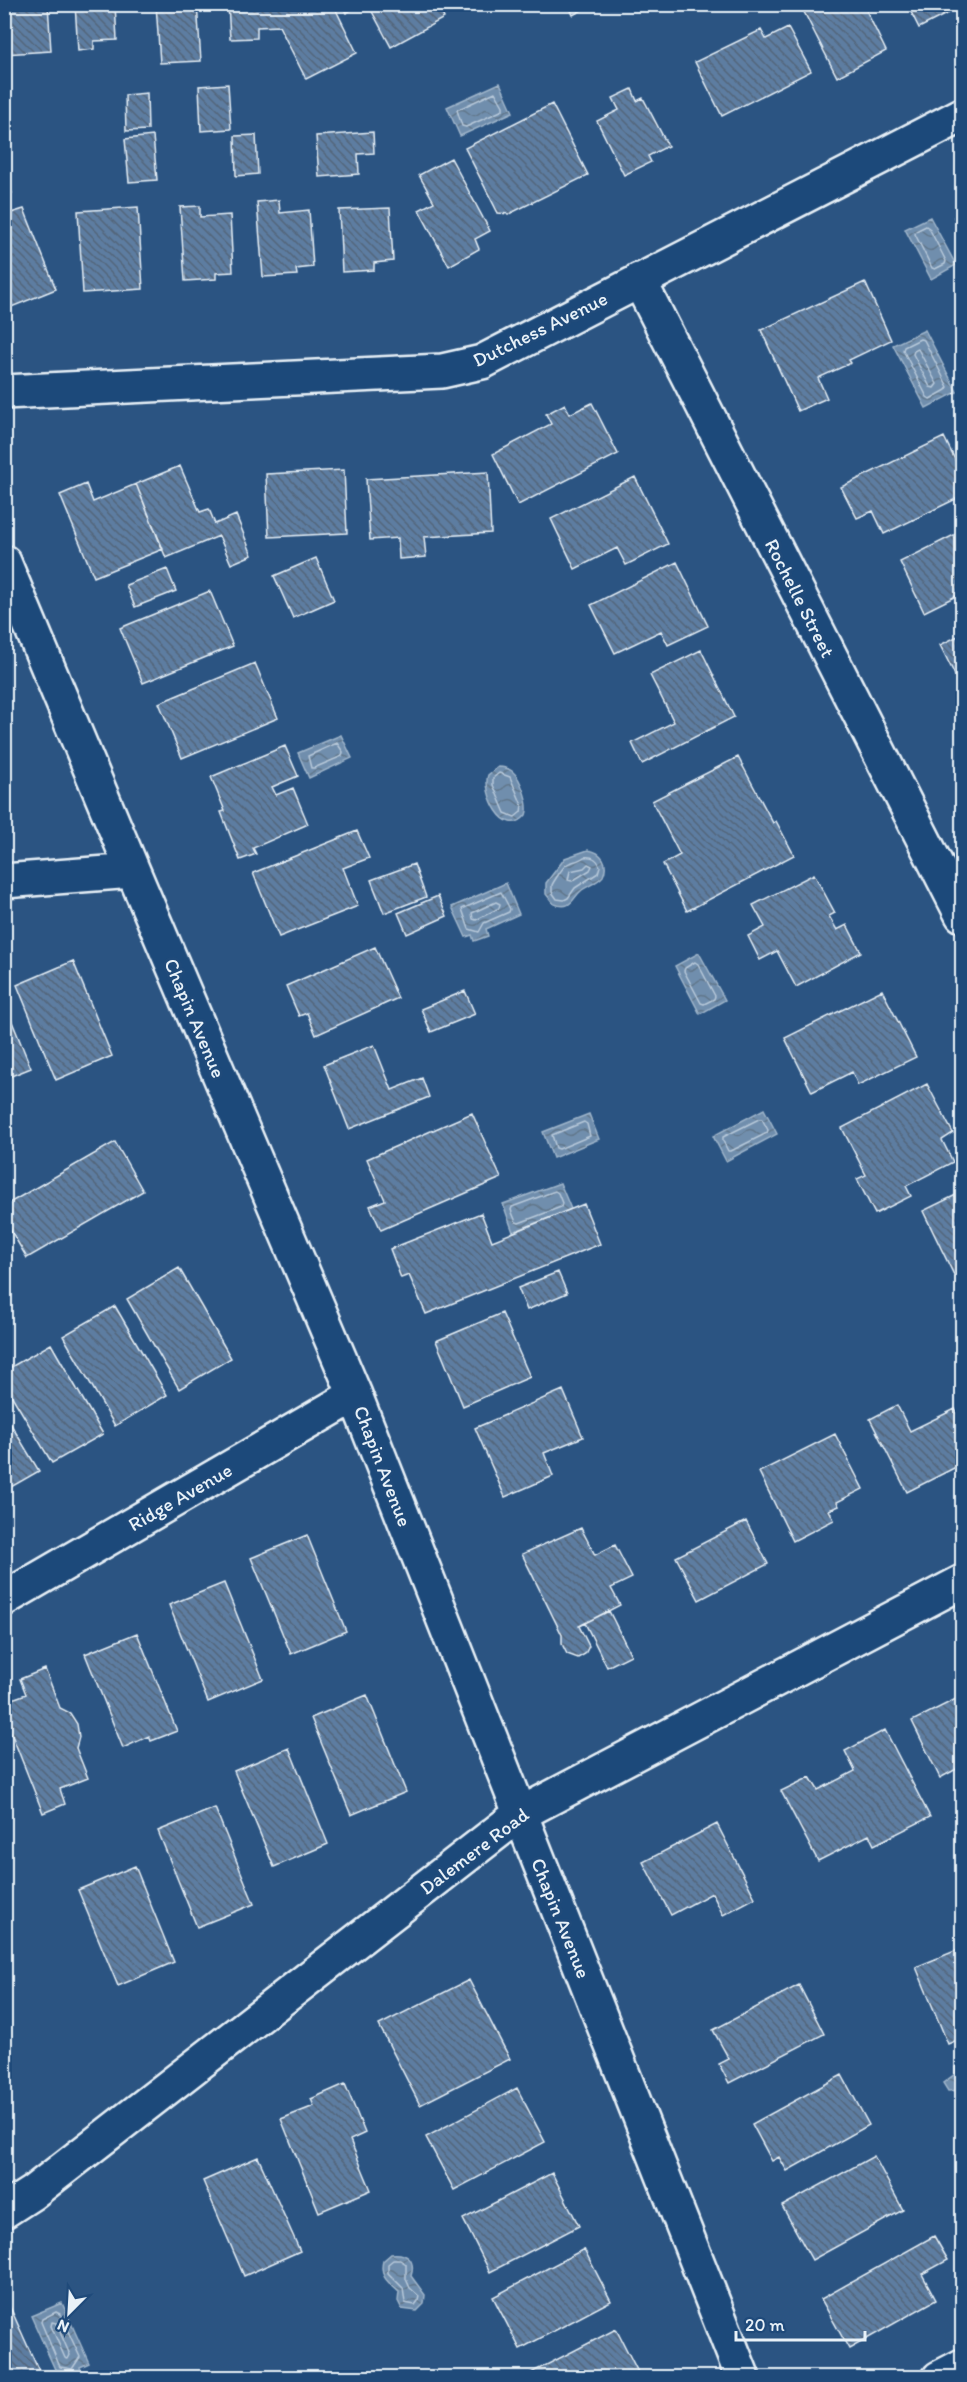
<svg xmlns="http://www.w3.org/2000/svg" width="967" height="2382" viewBox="0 0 967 2382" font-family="Itim,sans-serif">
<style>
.water{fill:url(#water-waves);stroke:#a0b6cb;stroke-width:1.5}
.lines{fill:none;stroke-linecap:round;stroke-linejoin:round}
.shore{stroke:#b8c9da;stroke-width:1.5}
.building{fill:url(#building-back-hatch);stroke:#e8f1f8;stroke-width:1.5}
.minor-casing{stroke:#e8f1f8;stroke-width:38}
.minor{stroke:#1f4a7a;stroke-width:33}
.labels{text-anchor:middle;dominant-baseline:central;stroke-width:6;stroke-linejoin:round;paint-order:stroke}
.street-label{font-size:20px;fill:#e8f1f8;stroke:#1f4a7a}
</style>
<defs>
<pattern id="water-waves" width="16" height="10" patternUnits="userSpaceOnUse" patternTransform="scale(1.5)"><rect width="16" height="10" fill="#708ead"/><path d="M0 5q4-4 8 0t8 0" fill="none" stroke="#61768a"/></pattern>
<pattern id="building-back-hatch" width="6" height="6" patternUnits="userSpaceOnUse" patternTransform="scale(1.5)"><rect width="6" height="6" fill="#5d7da1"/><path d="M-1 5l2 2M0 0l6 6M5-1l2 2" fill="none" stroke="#53657a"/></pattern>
</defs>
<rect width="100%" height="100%" fill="#2b5482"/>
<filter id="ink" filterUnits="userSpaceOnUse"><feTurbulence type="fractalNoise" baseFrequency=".0167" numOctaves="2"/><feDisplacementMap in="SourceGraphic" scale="12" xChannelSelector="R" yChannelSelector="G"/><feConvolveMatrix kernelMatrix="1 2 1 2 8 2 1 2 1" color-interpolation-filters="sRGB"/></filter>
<g filter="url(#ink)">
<path class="water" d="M 500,83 L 513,112 L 460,136 L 447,107 Z
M 930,217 L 956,265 L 931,279 L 905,229 Z
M 925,330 L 957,392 L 926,408 L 893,345 Z
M 341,735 L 352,758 L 309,778 L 298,753 Z
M 498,767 C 503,767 508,768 512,771 C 521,778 530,805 526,815 C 504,841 482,791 488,775 Z
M 588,850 C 602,852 609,863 603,876 C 597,883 589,885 582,890 C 571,899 573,910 554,904 L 546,894 L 546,883 L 565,858 Z
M 506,883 L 519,914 L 486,929 L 488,936 L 474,941 L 472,935 L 466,937 L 452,907 Z
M 699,953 L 725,1000 L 700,1014 L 675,966 Z
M 764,1109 L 777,1134 L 726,1161 L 713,1136 Z
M 589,1114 L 599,1139 L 553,1158 L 543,1132 Z
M 560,1183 L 571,1209 L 513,1232 L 503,1204 Z
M 962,2064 L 962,2090 L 948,2091 L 943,2083 L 955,2074 L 955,2067 Z
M 391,2254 C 407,2252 416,2260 411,2276 L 425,2295 L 424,2304 L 417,2311 L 402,2309 L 398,2301 L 399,2292 C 388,2282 379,2276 383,2261 Z
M 62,2303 L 89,2363 L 80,2367 L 82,2375 L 69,2377 L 66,2373 L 58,2376 L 31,2316 Z"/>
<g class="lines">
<path class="shore" d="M 495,92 L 503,106 L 503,110 L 466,127 L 462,126 L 457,110 Z
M 926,226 L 929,228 L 946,261 L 945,264 L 935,269 L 932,268 L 915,234 L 916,231 Z
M 920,339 L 924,340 L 948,387 L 946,390 L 930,399 L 927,397 L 903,350 L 904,347 Z
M 918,349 L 937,384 L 934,388 L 930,387 L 913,354 L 914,351 Z
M 337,743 L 343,752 L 342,756 L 314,768 L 311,768 L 308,756 Z
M 499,773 L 510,777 L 522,805 L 521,812 L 515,817 L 505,813 L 493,785 L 493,778 Z
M 584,857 C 592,856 597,858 600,866 L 598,873 L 575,888 L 568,898 L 564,900 L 557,899 L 552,892 L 552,885 C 554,881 563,867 566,865 C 571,861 578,862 584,857 Z
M 588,864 L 592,866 L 590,870 L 572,881 L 568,880 L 570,871 L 584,868 Z
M 501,892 L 510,909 L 509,912 L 484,923 L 479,932 L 469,929 L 462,909 Z
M 496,902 L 500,904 L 499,908 L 476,920 L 473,919 L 472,913 Z
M 695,962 L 698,964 L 715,996 L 714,999 L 704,1004 L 701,1003 L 684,971 L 685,968 Z
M 759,1119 L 762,1119 L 768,1130 L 767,1133 L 731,1151 L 728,1151 L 723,1141 L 723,1137 Z
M 584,1122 L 587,1124 L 590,1136 L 559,1149 L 556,1148 L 552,1135 Z
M 555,1191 L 558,1193 L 562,1203 L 561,1207 L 519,1223 L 516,1222 L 511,1210 L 512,1207 Z
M 393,2260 L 400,2260 L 406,2264 L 406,2279 L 410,2288 L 419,2296 L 418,2301 L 415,2305 L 405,2303 L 403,2288 L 388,2273 L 388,2264 Z
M 56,2312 L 60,2314 L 80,2357 L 72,2369 L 60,2367 L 41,2322 L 42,2319 Z
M 52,2322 L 56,2323 L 70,2355 L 68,2359 L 65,2358 L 51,2326 Z"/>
</g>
<path class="building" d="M 4,4 L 48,4 L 51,51 L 4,54 Z
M 75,4 L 115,4 L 117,40 L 94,41 L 94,49 L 78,51 Z
M 156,4 L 197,4 L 201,61 L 160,63 Z
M 228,4 L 333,4 L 357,53 L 306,79 L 279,26 L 257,27 L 257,38 L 230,39 Z
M 341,4 L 362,4 L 346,13 Z
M 368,4 L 437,4 L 444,18 L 391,47 Z
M 568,4 L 593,4 L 573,15 Z
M 800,4 L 863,4 L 886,51 L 837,77 Z
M 907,4 L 962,4 L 962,6 L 919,28 Z
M 788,28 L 811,71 L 722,116 L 695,62 L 761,30 L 766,39 Z
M 228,84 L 231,129 L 201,131 L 199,86 Z
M 632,89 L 637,101 L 643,98 L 668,146 L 648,156 L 651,162 L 624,175 L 597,121 L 619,110 L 613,98 Z
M 147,93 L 148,130 L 126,131 L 125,95 Z
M 552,104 L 588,175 L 509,214 L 498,213 L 465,148 Z
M 373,132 L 374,153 L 358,154 L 359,174 L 319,177 L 316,136 Z
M 256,135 L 258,174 L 236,176 L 235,136 Z
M 153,136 L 157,180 L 129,182 L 125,139 Z
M 451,158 L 490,231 L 475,239 L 479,249 L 449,266 L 419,210 L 434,202 L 419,175 Z
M 4,174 L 12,193 L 4,196 Z
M 4,197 L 11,213 L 24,209 L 56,289 L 4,310 Z
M 279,200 L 280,213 L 309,210 L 313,267 L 296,269 L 297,275 L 263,277 L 257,202 Z
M 200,206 L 200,217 L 230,215 L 233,272 L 216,273 L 216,279 L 185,281 L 180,207 Z
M 138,207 L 143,289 L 83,293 L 78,211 Z
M 390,208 L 393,261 L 374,263 L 374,270 L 342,272 L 339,210 Z
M 962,213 L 962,235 L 954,217 Z
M 865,282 L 891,340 L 849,360 L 851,363 L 818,378 L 827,398 L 798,411 L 761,330 Z
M 592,403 L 618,454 L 518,505 L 493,454 L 551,424 L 546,414 L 565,404 L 570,414 Z
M 944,437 L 962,474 L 962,496 L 884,534 L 873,511 L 857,518 L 841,487 Z
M 180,466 L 200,512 L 209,509 L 215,524 L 236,515 L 252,555 L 231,564 L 219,536 L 166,558 L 136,484 Z
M 344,470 L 347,533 L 269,537 L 266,474 Z
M 488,472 L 491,533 L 424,537 L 426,557 L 399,559 L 398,538 L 370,540 L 366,479 Z
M 635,477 L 668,544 L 626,565 L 617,548 L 575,569 L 551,519 Z
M 86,484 L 93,502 L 136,484 L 163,549 L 94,577 L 60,495 Z
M 962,531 L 962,593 L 924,612 L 900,562 Z
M 316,558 L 334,600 L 293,618 L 274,576 Z
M 677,562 L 708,626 L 668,645 L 661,631 L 615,653 L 591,605 Z
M 167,569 L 176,591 L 135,607 L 126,585 Z
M 210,591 L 233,646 L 143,683 L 120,628 Z
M 962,634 L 962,689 L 940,645 Z
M 701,650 L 734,717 L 642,764 L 632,743 L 674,722 L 650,675 Z
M 255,663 L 278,718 L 182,758 L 159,703 Z
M 285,746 L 298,776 L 272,787 L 276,795 L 293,788 L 308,824 L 253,848 L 256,854 L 240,860 L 221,812 L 225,811 L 211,777 Z
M 738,757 L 773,823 L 776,821 L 794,855 L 687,911 L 663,864 L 680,855 L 652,801 Z
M 357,831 L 369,858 L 343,868 L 358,906 L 279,937 L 253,873 Z
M 414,864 L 426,897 L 384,913 L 371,880 Z
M 814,874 L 835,913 L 829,916 L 837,930 L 847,925 L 861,952 L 796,987 L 777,951 L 760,960 L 748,936 L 765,927 L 753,905 Z
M 438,896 L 447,916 L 407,934 L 398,913 Z
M 375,947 L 398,998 L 316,1035 L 307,1013 L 299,1016 L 286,986 Z
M 73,961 L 112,1056 L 56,1080 L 17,985 Z
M 882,990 L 916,1057 L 858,1085 L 852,1072 L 812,1092 L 785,1038 Z
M 465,991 L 475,1014 L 431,1032 L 421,1009 Z
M 4,1002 L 31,1068 L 4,1079 Z
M 374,1045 L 392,1090 L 422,1078 L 429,1097 L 349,1129 L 324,1065 Z
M 927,1084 L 953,1133 L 942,1140 L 953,1162 L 906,1186 L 911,1196 L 875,1214 L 857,1179 L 866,1175 L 842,1128 Z
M 472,1113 L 501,1178 L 381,1230 L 370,1206 L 385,1200 L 367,1159 Z
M 115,1142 L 143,1191 L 27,1258 L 4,1219 L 4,1206 Z
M 962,1192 L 962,1271 L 954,1275 L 923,1211 Z
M 584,1204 L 600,1244 L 426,1314 L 409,1275 L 401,1278 L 390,1249 L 481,1213 L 492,1241 Z
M 179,1268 L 231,1358 L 179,1389 L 127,1299 Z
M 558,1272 L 567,1293 L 527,1310 L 518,1288 Z
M 115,1306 L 167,1395 L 115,1426 L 63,1336 Z
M 502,1313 L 530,1377 L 463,1406 L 436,1341 Z
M 51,1344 L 103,1434 L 52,1463 L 4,1383 L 4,1371 Z
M 563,1390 L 583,1437 L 544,1453 L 553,1476 L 505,1497 L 475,1428 Z
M 897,1405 L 910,1431 L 955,1409 L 962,1425 L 962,1464 L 907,1492 L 870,1419 Z
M 4,1413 L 39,1471 L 4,1491 Z
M 835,1434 L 863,1489 L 837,1502 L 839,1506 L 829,1510 L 834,1520 L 793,1541 L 759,1472 Z
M 746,1521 L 768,1564 L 699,1600 L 676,1557 Z
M 581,1528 L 595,1555 L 615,1545 L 632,1578 L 611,1588 L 620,1605 L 579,1626 L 589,1646 L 585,1654 L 578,1658 L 567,1654 L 562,1644 L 562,1635 L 522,1554 Z
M 307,1535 L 346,1631 L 291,1654 L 251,1558 Z
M 224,1583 L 263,1679 L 208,1702 L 169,1605 Z
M 609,1611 L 631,1655 L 607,1667 L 585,1623 Z
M 137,1633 L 177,1731 L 151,1741 L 149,1736 L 123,1748 L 85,1654 Z
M 45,1669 L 60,1708 L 70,1713 L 77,1724 L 79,1737 L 76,1748 L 88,1778 L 60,1789 L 65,1804 L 43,1813 L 4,1715 L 4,1702 L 26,1694 L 20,1679 Z
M 367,1695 L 406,1792 L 351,1815 L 311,1718 Z
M 962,1696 L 962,1766 L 940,1778 L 912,1721 Z
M 885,1730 L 930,1817 L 874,1845 L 869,1835 L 818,1861 L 781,1791 L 810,1777 L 818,1790 L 855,1771 L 845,1751 Z
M 289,1748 L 328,1844 L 274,1867 L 234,1771 Z
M 215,1808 L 254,1904 L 197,1927 L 158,1831 Z
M 717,1824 L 755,1898 L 723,1915 L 712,1893 L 671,1915 L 643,1862 Z
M 135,1866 L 174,1962 L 118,1986 L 78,1890 Z
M 962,1948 L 962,2038 L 948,2044 L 916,1967 Z
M 469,1980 L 510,2059 L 420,2105 L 379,2025 Z
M 799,1985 L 824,2034 L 729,2083 L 719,2064 L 729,2059 L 713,2030 Z
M 842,2075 L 869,2125 L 787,2171 L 779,2157 L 772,2161 L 752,2124 Z
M 345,2084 L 365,2133 L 350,2140 L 371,2190 L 319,2212 L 281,2119 L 314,2106 L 311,2099 Z
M 517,2088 L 545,2142 L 454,2190 L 426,2137 Z
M 874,2156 L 903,2210 L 812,2260 L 782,2206 Z
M 258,2157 L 300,2251 L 244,2276 L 203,2181 Z
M 552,2173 L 579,2226 L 490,2272 L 463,2219 Z
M 934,2236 L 948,2260 L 922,2274 L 936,2300 L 849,2349 L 821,2299 Z
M 584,2249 L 611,2301 L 520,2349 L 493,2297 Z
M 10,2307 L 39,2371 L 23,2378 L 4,2378 L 4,2310 Z
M 616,2329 L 641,2378 L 526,2378 L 525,2376 Z"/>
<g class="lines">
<defs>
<path id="minor" d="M 639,280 L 962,915
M 4,392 L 442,371 L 482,362 L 962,115
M 4,562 L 133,871 L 355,1395 L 743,2378
M 4,881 L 133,871
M 4,1599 L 355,1395
M 4,2211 L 32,2193 L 520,1814 L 962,1582
M 939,2378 L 962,2366"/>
</defs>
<use href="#minor" class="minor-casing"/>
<use href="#minor" class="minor"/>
</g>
</g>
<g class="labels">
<g class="street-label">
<text transform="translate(540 329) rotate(-26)">Dutchess Avenue</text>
<text transform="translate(800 598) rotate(63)">Rochelle Street</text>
<text transform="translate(195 1018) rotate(67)">Chapin Avenue</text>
<text transform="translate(383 1466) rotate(69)">Chapin Avenue</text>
<text transform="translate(180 1497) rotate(-30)">Ridge Avenue</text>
<text transform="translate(474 1851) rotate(-37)">Dalemere Road</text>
<text transform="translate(561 1918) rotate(68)">Chapin Avenue</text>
</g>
</g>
<rect width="967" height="2382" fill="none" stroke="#1f4a7a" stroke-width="24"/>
<rect x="12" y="12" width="943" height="2358" fill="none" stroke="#e8f1f8" stroke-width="2" filter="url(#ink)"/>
<g transform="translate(69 2313) rotate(204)" stroke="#1f4a7a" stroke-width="4.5" paint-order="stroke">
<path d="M0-4.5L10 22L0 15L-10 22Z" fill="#e8f1f8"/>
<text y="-9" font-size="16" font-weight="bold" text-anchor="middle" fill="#e8f1f8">N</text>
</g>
<path d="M736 2331v9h129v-9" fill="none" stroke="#e8f1f8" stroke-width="3"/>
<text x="745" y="2331" font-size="18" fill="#e8f1f8" stroke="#1f4a7a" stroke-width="4.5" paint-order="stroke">20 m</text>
</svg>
